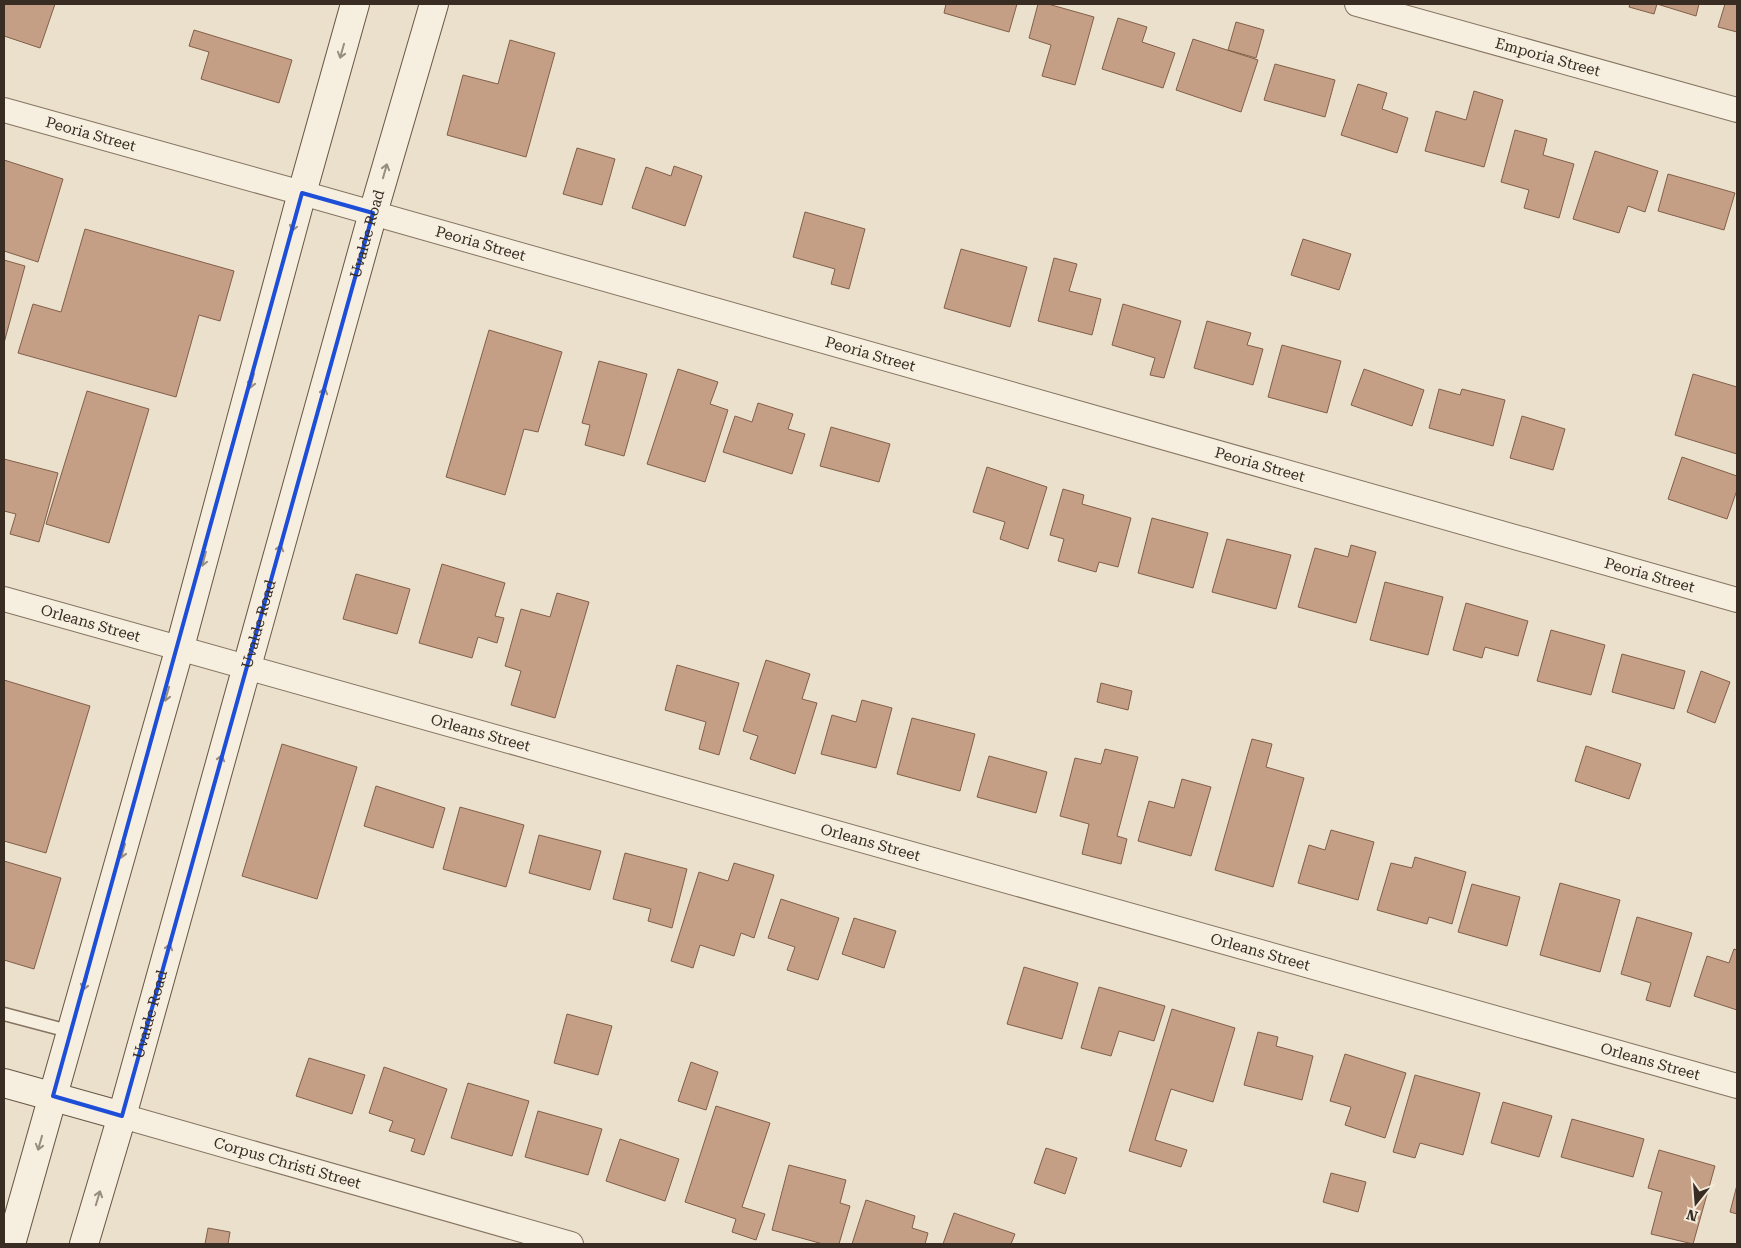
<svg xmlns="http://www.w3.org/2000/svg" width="1741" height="1248" viewBox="0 0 1741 1248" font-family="'Roboto Serif',serif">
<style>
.building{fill:#c49e85;stroke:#825f49}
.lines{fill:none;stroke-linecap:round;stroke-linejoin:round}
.lane-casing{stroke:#857461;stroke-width:15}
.street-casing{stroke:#857461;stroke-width:26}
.secondary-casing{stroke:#675544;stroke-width:30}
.lane{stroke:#f6eede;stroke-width:12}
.street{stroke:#f6eede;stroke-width:24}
.secondary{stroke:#f6eede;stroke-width:28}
.oneway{stroke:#978d80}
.marked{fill:none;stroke:#1d4ed8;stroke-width:4;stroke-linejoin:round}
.labels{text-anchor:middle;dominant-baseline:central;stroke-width:4.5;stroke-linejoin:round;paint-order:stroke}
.street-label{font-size:15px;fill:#382c23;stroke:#f3ebda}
</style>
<rect width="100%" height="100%" fill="#eae0cb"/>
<path class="building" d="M 4,4 L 55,4 L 40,48 L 4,36 Z
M 946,4 L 1017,4 L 1009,32 L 944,13 Z
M 1038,4 L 1048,4 L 1094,17 L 1075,85 L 1042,76 L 1051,45 L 1029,38 Z
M 1630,4 L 1699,4 L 1696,16 L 1657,4 L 1654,14 L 1629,7 Z
M 1725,4 L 1737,4 L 1737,32 L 1718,27 Z
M 1118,18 L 1147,27 L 1142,42 L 1175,53 L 1163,88 L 1102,69 Z
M 1236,22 L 1264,30 L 1256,58 L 1228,50 Z
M 194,30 L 292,60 L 279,103 L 201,79 L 209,52 L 189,46 Z
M 1193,39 L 1258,60 L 1241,112 L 1176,90 Z
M 510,40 L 555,53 L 526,157 L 447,135 L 463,75 L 498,84 Z
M 1275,64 L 1335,80 L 1325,117 L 1264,100 Z
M 1358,84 L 1387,93 L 1382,109 L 1408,118 L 1397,153 L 1341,135 Z
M 1474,91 L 1503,100 L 1484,167 L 1425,151 L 1436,111 L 1466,120 Z
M 1515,130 L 1547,139 L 1543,155 L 1574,164 L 1559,218 L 1524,208 L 1529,190 L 1501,182 Z
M 577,148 L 615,159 L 602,205 L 563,194 Z
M 1595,151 L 1658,171 L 1645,212 L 1628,206 L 1619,233 L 1573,219 Z
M 4,160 L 63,179 L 38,262 L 4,251 Z
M 674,166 L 702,176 L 685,226 L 632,208 L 646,167 L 671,176 Z
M 1668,174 L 1735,193 L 1724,230 L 1658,211 Z
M 805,212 L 865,229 L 849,289 L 831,284 L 835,269 L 793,257 Z
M 85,229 L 234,271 L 220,321 L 199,315 L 176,397 L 18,353 L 33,304 L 61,312 Z
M 1303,239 L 1351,254 L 1339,290 L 1291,275 Z
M 961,249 L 1027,267 L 1010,327 L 944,308 Z
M 1054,258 L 1077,264 L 1069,291 L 1101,299 L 1092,335 L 1038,321 Z
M 4,260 L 25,266 L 4,343 Z
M 1123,304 L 1181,321 L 1164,378 L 1150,375 L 1155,358 L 1112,345 Z
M 1207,321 L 1251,333 L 1247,345 L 1263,349 L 1253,385 L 1194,368 Z
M 489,330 L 562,352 L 538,432 L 524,429 L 505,495 L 446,477 Z
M 1282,345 L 1341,361 L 1327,413 L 1268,397 Z
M 599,361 L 647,374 L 624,456 L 585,445 L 590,425 L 582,423 Z
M 678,369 L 718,382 L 710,404 L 728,410 L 705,482 L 647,464 Z
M 1364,369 L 1424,390 L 1412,426 L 1351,405 Z
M 1693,374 L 1737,387 L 1737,454 L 1675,435 Z
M 1439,389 L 1460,395 L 1462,389 L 1505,400 L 1493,446 L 1429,428 Z
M 87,391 L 149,409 L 109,543 L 46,524 Z
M 758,403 L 793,414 L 788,429 L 805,434 L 792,474 L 723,452 L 735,416 L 752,422 Z
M 1522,416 L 1565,429 L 1553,470 L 1510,458 Z
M 831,427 L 890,444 L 879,482 L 820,466 Z
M 1682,457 L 1737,476 L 1737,490 L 1727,519 L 1668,499 Z
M 4,459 L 58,473 L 39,542 L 10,534 L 16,514 L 4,511 Z
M 987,467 L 1047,487 L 1028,549 L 1000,539 L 1005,522 L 973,512 Z
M 1063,489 L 1084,495 L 1082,504 L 1131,518 L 1118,567 L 1099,562 L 1096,572 L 1058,561 L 1064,539 L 1050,535 Z
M 1152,518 L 1208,533 L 1193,588 L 1138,573 Z
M 1227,539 L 1291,555 L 1276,609 L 1212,592 Z
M 1351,545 L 1376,552 L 1356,623 L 1298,607 L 1315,548 L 1348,557 Z
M 442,564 L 505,583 L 495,616 L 504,618 L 497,643 L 478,637 L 472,658 L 419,643 Z
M 356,574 L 410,589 L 397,634 L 343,619 Z
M 1385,582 L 1443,597 L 1428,655 L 1370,640 Z
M 557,593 L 589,602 L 555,718 L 511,705 L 521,671 L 505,666 L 521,609 L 550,617 Z
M 1466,603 L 1528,621 L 1518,656 L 1485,647 L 1482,658 L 1453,650 Z
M 1551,630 L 1605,645 L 1591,695 L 1537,681 Z
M 1622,654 L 1685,671 L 1674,709 L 1612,692 Z
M 766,660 L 810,674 L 802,699 L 817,703 L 795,774 L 750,759 L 758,736 L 743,731 Z
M 677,665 L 739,683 L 719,755 L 699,749 L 706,722 L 665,710 Z
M 1701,671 L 1730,682 L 1715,723 L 1687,712 Z
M 4,680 L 90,706 L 46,853 L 4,841 Z
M 1101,683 L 1132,691 L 1128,710 L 1097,702 Z
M 862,700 L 892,708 L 876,768 L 821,754 L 832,715 L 856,722 Z
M 912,718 L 975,734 L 960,791 L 897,774 Z
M 1252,739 L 1272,744 L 1266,767 L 1304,778 L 1273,887 L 1215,870 Z
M 282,744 L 357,767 L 317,899 L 242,876 Z
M 1586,746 L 1641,764 L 1629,799 L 1575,781 Z
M 1105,749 L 1138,757 L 1117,836 L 1127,839 L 1121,864 L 1082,854 L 1089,824 L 1060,816 L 1075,758 L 1101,764 Z
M 989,756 L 1047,772 L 1036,813 L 977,797 Z
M 1182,779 L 1211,787 L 1191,856 L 1138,841 L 1149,801 L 1174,808 Z
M 376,786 L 445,808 L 433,848 L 364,826 Z
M 460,807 L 524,825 L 506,887 L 443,869 Z
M 1331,830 L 1374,842 L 1358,900 L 1298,883 L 1309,845 L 1325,850 Z
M 539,835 L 601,851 L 590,890 L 529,873 Z
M 625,853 L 687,869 L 672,928 L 648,921 L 651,909 L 613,899 Z
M 1415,857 L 1466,872 L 1452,924 L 1429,917 L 1427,924 L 1377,910 L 1391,863 L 1412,868 Z
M 4,861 L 61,878 L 34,969 L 4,960 Z
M 734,863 L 774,875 L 754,938 L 741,933 L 734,956 L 700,945 L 693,968 L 671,961 L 699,872 L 728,881 Z
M 1560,883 L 1620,900 L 1600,972 L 1540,955 Z
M 1472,884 L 1520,897 L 1507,946 L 1458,932 Z
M 781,899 L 839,918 L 818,980 L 787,970 L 795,947 L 768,938 Z
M 1637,917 L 1692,933 L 1670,1007 L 1646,1000 L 1651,983 L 1621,974 Z
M 854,918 L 896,931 L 884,968 L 842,954 Z
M 1734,949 L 1737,950 L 1737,1010 L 1694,996 L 1707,956 L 1729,963 Z
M 1024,967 L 1078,983 L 1062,1039 L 1007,1024 Z
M 1099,987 L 1165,1006 L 1154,1041 L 1119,1031 L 1111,1056 L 1081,1048 Z
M 1172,1009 L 1235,1028 L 1213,1102 L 1171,1089 L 1155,1140 L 1187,1150 L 1181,1167 L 1129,1151 Z
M 567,1014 L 612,1026 L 598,1075 L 554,1063 Z
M 1258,1032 L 1278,1037 L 1276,1046 L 1313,1056 L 1302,1100 L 1244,1085 Z
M 1345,1054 L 1406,1073 L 1385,1138 L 1345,1125 L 1351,1107 L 1330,1101 Z
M 309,1058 L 365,1075 L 352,1114 L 296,1096 Z
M 691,1062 L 718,1072 L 706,1110 L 678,1101 Z
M 384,1067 L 447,1089 L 424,1155 L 411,1151 L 415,1139 L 389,1131 L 393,1121 L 369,1113 Z
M 1415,1075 L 1480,1093 L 1463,1155 L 1420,1143 L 1415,1158 L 1393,1152 Z
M 468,1083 L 529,1101 L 512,1156 L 451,1138 Z
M 1503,1102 L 1552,1116 L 1539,1157 L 1491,1143 Z
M 716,1106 L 770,1123 L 742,1207 L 765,1214 L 756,1240 L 732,1232 L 736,1219 L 685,1202 Z
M 538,1111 L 602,1129 L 588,1175 L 525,1157 Z
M 1572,1119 L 1644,1139 L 1633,1177 L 1561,1157 Z
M 620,1139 L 679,1159 L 665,1201 L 606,1181 Z
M 1046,1148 L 1077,1158 L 1065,1194 L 1034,1183 Z
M 1659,1150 L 1715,1166 L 1693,1244 L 1651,1234 L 1662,1192 L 1648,1188 Z
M 789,1165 L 846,1180 L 840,1203 L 850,1206 L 839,1244 L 823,1244 L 772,1230 Z
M 1331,1173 L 1366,1182 L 1358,1212 L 1323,1202 Z
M 1737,1185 L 1737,1214 L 1730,1212 Z
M 866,1200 L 915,1216 L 912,1228 L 928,1233 L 925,1244 L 852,1244 Z
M 954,1213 L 1015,1234 L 1011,1244 L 943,1244 Z
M 208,1228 L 230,1232 L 228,1244 L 205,1244 Z"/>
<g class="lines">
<defs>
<path id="lane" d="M 4,1014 L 72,1032"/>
<g id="street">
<path id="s1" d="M 1357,4 L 1737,110"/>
<path id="s2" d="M 4,110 L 302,193 L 1737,600"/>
<path id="s3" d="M 4,599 L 1737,1086"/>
<path id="s4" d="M 122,1116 L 571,1244"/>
</g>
<g id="secondary">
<path d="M 4,1083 L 122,1116"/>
<path d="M 11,1244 L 180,647 L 302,193 L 355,4"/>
<path id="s5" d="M 84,1244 L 122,1116 L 373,213 L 434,4"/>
</g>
</defs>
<use href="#lane" class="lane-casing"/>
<use href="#street" class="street-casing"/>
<use href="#secondary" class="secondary-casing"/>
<use href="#lane" class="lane"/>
<use href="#street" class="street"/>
<use href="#secondary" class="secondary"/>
</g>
<defs><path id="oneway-shaft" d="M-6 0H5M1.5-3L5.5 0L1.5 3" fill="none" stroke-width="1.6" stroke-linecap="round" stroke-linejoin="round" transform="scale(1.25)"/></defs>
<g class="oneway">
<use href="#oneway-shaft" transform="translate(342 51) rotate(106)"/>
<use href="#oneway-shaft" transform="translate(385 171) rotate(-74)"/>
<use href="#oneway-shaft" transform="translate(294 224) rotate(105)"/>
<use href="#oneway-shaft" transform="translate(252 381) rotate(105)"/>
<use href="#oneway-shaft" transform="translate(323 395) rotate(-74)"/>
<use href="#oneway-shaft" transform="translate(279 552) rotate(-74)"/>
<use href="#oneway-shaft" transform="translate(204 559) rotate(105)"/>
<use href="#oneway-shaft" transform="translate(167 694) rotate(106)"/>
<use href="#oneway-shaft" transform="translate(220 762) rotate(-74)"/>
<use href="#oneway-shaft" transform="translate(123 851) rotate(106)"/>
<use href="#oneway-shaft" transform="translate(168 951) rotate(-74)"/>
<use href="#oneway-shaft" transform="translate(85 983) rotate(106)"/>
<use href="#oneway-shaft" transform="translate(40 1143) rotate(106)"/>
<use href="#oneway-shaft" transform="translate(98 1198) rotate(-73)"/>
</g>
<path class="marked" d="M 302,193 L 373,213 L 122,1116 L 53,1096 Z"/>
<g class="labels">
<g class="street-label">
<text stroke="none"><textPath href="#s1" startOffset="198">Emporia Street</textPath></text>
<text stroke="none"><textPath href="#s2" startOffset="90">Peoria Street</textPath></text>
<text stroke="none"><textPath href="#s5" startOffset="1049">Uvalde Road</textPath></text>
<text stroke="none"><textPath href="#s2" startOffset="495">Peoria Street</textPath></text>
<text stroke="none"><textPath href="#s2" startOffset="900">Peoria Street</textPath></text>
<text stroke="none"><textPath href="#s2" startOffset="1305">Peoria Street</textPath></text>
<text stroke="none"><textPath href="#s2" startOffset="1710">Peoria Street</textPath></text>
<text stroke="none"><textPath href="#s3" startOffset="90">Orleans Street</textPath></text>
<text stroke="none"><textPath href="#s5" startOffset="644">Uvalde Road</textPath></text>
<text stroke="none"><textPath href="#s3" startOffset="495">Orleans Street</textPath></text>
<text stroke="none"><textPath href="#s3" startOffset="900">Orleans Street</textPath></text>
<text stroke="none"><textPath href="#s3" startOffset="1305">Orleans Street</textPath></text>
<text stroke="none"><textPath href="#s5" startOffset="239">Uvalde Road</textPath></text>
<text stroke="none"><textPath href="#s3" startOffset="1710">Orleans Street</textPath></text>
<text stroke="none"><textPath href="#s4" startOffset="172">Corpus Christi Street</textPath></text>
</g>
</g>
<rect width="1741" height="1248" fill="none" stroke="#382c23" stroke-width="10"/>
<g transform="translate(1696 1203) rotate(197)" stroke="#f3ebda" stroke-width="4" paint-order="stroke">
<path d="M0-4L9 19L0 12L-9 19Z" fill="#382c23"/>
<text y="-8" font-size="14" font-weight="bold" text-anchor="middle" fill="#382c23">N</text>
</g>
</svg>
